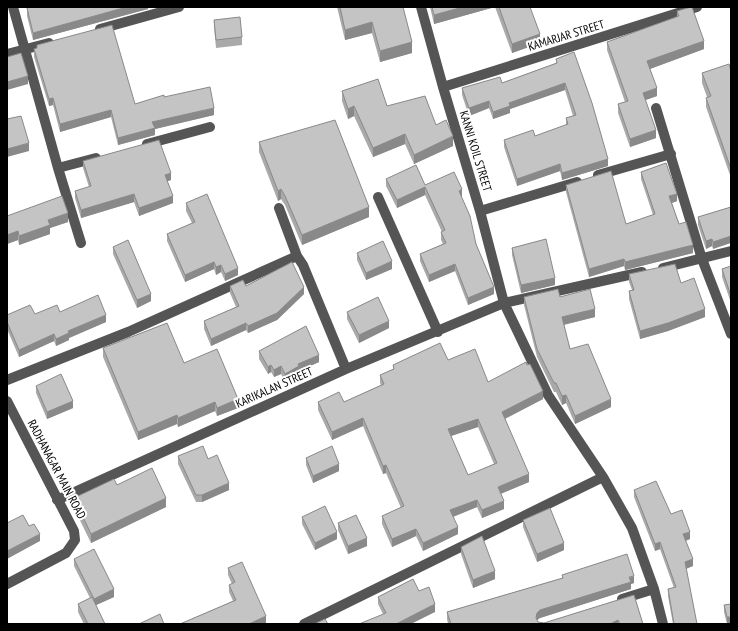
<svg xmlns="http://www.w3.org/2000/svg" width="738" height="631" viewBox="0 0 738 631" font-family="'PT Sans Narrow',sans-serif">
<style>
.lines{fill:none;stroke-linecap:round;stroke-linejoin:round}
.minor{stroke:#555;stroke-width:10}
.wall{fill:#a9a9a9;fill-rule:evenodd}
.shaded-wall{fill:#898989}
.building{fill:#c4c4c4;stroke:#898989;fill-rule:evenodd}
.labels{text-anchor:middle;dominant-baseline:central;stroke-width:4;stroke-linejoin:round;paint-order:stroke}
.street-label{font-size:12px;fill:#000;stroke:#fff}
</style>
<rect width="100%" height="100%" fill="#fff"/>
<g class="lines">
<path class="minor" d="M 13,7 L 58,168 L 81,243
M 100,29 L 179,7
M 7,54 L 49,43
M 443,87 L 697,7
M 656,108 L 702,259 L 731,334
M 147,144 L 210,127
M 58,168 L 96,158
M 598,175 L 671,154
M 378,197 L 438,332
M 279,208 L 297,256
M 480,211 L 577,182
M 663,268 L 731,251
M 7,380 L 128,332 L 297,256 L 303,265 L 346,369
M 7,401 L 74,531 L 75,540 L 66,553 L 7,584
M 603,477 L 632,528 L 654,589 L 663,624
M 57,500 L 346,369 L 504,303 L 642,272
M 622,599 L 654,589
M 304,624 L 603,477 L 548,395 L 504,303 L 480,211 L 443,87 L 421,7"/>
</g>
<path class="wall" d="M 148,7 L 148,9 L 33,40 L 27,16 L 27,8 Z
M 337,7 L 403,7 L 412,53 L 380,62 L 372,33 L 345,40 Z
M 430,7 L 530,7 L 540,43 L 512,53 L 495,7 L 434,24 Z
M 677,11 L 704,49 L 650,69 L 657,96 L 645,100 L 656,138 L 630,147 L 618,113 L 618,104 L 625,102 L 607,50 L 607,42 L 677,17 Z
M 214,20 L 242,37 L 242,45 L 216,48 L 214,27 Z
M 37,45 L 135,104 L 164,97 L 214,115 L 155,129 L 155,135 L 118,145 L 111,117 L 60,132 L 53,105 L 49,106 L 34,57 L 34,49 L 37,49 Z
M 556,59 L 608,166 L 562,180 L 560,171 L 517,186 L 504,147 L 504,140 L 535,136 L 566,125 L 566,118 L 573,116 L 565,90 L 510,109 L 510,113 L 493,119 L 489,108 L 469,116 L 462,95 L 462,88 L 502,83 L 556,63 Z
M 731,71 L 731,178 L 706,107 L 706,98 L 707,97 L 702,83 L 702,73 Z
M 342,91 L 387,106 L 436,125 L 453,146 L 414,164 L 405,144 L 373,157 L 354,116 L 348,119 L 342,101 Z
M 259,142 L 369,217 L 302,245 L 285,205 L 281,199 L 278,201 L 259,152 Z
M 83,161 L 171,180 L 167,181 L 173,203 L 139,216 L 134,202 L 81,218 L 75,198 L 75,191 L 89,187 L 83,168 Z
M 641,172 L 677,201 L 672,203 L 679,224 L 693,253 L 625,270 L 624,266 L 589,277 L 566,192 L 566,185 L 626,224 L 653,215 L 641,179 Z
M 386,179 L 425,185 L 462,197 L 461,197 L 476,244 L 494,294 L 468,305 L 455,271 L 429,282 L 420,261 L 420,254 L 443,244 L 441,240 L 441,232 L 442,232 L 425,195 L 397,208 L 386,186 Z
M 186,203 L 238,275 L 225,281 L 221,272 L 216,275 L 214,269 L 185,282 L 167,241 L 167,234 L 192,223 L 186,211 Z
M 731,207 L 713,249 L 712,246 L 706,249 L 698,225 L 698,217 Z
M 7,216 L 68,222 L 50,228 L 50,234 L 19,245 L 18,240 L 7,244 Z
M 113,247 L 151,301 L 137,308 L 113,254 Z
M 512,248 L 555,285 L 521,293 L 512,255 Z
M 357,253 L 392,269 L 366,280 L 357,260 Z
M 731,266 L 731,303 L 722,277 L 722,269 Z
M 629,274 L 681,283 L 705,317 L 668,331 L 640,339 L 629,299 L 629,291 L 632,290 L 629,282 Z
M 230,286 L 246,286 L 304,294 L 277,320 L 248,333 L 246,330 L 211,346 L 204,329 L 204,321 L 236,307 L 230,293 Z
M 524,297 L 560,297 L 595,317 L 564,325 L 570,349 L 611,407 L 575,424 L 566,403 L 562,405 L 556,392 L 554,392 L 537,357 L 524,305 Z
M 60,312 L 106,322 L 69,338 L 69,340 L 56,346 L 54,341 L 19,357 L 7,329 L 7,315 L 35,314 Z
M 347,312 L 389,328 L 359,343 L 347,319 Z
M 103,348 L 184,363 L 238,408 L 217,416 L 215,411 L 178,427 L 177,424 L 138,440 L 103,357 Z
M 259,351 L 319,362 L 299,371 L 299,374 L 285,382 L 281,374 L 274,377 L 271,372 L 268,374 L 259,359 Z
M 448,360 L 488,382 L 543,399 L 505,419 L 529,482 L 500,494 L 504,509 L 482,518 L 477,507 L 453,517 L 458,534 L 423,551 L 416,536 L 392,547 L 382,524 L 382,516 L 401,508 L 386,473 L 383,474 L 363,426 L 332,440 L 318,410 L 318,402 L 344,402 L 381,385 L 380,383 L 380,375 L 393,369 L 393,365 ZM 478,427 L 494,464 L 468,475 L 451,436 Z
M 36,386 L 73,408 L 47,419 L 36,393 Z
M 178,456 L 208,459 L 229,490 L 202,502 L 196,502 L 178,464 Z
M 306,458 L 339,471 L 313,483 L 306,465 Z
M 634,490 L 671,514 L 690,539 L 686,541 L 693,566 L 686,569 L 697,624 L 673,624 L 668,596 L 668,589 L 674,588 L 660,549 L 655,551 L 634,497 Z
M 74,498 L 166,507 L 91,543 L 74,508 Z
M 302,517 L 337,539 L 315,550 L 302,524 Z
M 523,520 L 564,550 L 537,562 L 523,527 Z
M 338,523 L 367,546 L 348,554 L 338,530 Z
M 461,547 L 495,579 L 473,588 L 461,554 Z
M 74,559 L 114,597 L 96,605 L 105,624 L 84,624 L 78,612 L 78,604 L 90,598 L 74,566 Z
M 228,568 L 266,624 L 180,624 L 233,601 L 229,592 L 229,585 L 232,584 L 228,575 Z
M 562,575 L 634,583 L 631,584 L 631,589 L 540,618 L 537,620 L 538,622 L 544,623 L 634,595 L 643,624 L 448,624 L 447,619 L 447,612 L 562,578 Z
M 419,591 L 435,612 L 383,614 L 378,604 L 378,597 Z
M 731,604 L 731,623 L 727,624 L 724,612 L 724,605 Z"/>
<path class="shaded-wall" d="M 127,7 L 148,7 L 148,9 L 33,40 L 33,33 Z
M 463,7 L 495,7 L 434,24 L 434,15 Z
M 372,22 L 372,33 L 345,40 L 345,30 Z
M 540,34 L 540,43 L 512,53 L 512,44 Z
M 704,41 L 704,49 L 647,70 L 647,61 Z
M 412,42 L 412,53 L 380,62 L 380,51 Z
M 28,76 L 28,84 L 7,90 L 7,82 Z
M 565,83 L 565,90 L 510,109 L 510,113 L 493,119 L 493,112 L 509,103 Z
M 657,88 L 657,96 L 643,101 L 643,93 Z
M 53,98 L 53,105 L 49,106 L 49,99 Z
M 489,101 L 489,108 L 469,116 L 469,108 Z
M 354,106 L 354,116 L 348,119 L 348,109 Z
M 214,108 L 214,115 L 155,129 L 155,135 L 118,145 L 118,138 L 152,122 Z
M 111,110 L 111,117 L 60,132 L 60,124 Z
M 656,130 L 656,138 L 630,147 L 630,139 Z
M 405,134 L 405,144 L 373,157 L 373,148 Z
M 453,136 L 453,146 L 414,164 L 414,155 Z
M 29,143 L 29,151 L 7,157 L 7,149 Z
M 608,159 L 608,166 L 562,180 L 562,173 Z
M 560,164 L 560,171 L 517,186 L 517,179 Z
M 171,173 L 171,180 L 165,182 L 165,175 Z
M 425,187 L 425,195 L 397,208 L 397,200 Z
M 281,189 L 281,199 L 278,201 L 278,191 Z
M 462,189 L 462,197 L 459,198 L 459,191 Z
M 134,194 L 134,202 L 81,218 L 81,210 Z
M 677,194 L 677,201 L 669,204 L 669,196 Z
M 173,196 L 173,203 L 139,216 L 139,208 Z
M 369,207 L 369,217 L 302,245 L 302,235 Z
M 68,213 L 68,222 L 50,228 L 50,234 L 19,245 L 19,236 L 48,220 Z
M 18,231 L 18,240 L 7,244 L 7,235 Z
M 731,236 L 731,243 L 713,249 L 713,242 Z
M 712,239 L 712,246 L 706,249 L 706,241 Z
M 693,245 L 693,253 L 625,270 L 625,262 Z
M 624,259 L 624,266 L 589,277 L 589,269 Z
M 392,261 L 392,269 L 366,280 L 366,273 Z
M 214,262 L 214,269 L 185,282 L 185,275 Z
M 455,264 L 455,271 L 429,282 L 429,275 Z
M 221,265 L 221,272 L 216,275 L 216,267 Z
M 238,268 L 238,275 L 225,281 L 225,274 Z
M 555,278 L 555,285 L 521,293 L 521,285 Z
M 304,287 L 304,294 L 277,320 L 248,333 L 248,326 Z
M 494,287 L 494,294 L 468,305 L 468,298 Z
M 151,294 L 151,301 L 137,308 L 137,300 Z
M 595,309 L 595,317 L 562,325 L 562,317 Z
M 705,309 L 705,317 L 668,331 L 640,339 L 640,331 Z
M 106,315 L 106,322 L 69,338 L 69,340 L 56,346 L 56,339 L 68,331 Z
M 389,321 L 389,328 L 359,343 L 359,335 Z
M 246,323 L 246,330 L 211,346 L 211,339 Z
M 54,334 L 54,341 L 19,357 L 19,350 Z
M 319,355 L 319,362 L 299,371 L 299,374 L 285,382 L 285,374 L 298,364 Z
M 271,365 L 271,372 L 268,374 L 268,367 Z
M 281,366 L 281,374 L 274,377 L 274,370 Z
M 543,391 L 543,399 L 502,420 L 502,412 Z
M 566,395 L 566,403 L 562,405 L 562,396 Z
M 238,399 L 238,408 L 217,416 L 217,408 Z
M 611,399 L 611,407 L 575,424 L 575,416 Z
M 73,401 L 73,408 L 47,419 L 47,412 Z
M 215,402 L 215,411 L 178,427 L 178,418 Z
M 177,415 L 177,424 L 138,440 L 138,432 Z
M 363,418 L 363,426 L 332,440 L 332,432 Z
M 478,419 L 478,427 L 448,437 L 448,429 Z
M 339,464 L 339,471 L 313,483 L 313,476 Z
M 386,465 L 386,473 L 383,474 L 383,466 Z
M 529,474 L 529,482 L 498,495 L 498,487 Z
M 229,483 L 229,490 L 202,502 L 202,495 Z
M 166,498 L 166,507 L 91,543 L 91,534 Z
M 477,500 L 477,507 L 450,518 L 450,510 Z
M 504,501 L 504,509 L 482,518 L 482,510 Z
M 458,527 L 458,534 L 423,551 L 423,543 Z
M 416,529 L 416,536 L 392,547 L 392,539 Z
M 337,532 L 337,539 L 315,550 L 315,543 Z
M 690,532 L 690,539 L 683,541 L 683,534 Z
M 40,534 L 40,541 L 7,559 L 7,551 Z
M 367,538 L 367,546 L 348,554 L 348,546 Z
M 660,542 L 660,549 L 655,551 L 655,544 Z
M 564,543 L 564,550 L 537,562 L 537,554 Z
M 693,559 L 693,566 L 685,569 L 685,562 Z
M 495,571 L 495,579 L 473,588 L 473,580 Z
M 634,576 L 634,583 L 631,584 L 631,589 L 540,618 L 537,620 L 536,618 L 537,613 L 540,610 Z
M 114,589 L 114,597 L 94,606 L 94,599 Z
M 435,604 L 435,612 L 411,624 L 396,624 Z
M 266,616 L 266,624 L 249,624 Z
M 727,617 L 731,617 L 731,623 L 727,624 Z
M 618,620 L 618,624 L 610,624 Z"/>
<path class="building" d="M 31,7 L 127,7 L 33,33 L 27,8 Z
M 340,7 L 403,7 L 412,42 L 380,51 L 372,22 L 345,30 Z
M 432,7 L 463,7 L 434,15 Z
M 499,7 L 530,7 L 540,34 L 512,44 Z
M 691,7 L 692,7 L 704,41 L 647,61 L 657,88 L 643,93 L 656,130 L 630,139 L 618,104 L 628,101 L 607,42 L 679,16 L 677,11 Z
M 240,17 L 242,37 L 216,40 L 214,20 Z
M 112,25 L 135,104 L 164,95 L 164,97 L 210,87 L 214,108 L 152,122 L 155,128 L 118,138 L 111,110 L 60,124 L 53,98 L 49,99 L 34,49 L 37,48 L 37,45 Z
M 574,52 L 592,103 L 608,159 L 562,173 L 560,164 L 517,179 L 504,140 L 533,130 L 535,136 L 568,124 L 566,118 L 576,115 L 565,83 L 509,103 L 510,106 L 493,112 L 489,101 L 469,108 L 462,88 L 500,77 L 502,83 L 557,63 L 556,59 Z
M 21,53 L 28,76 L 7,82 L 7,57 Z
M 729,64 L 731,71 L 731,169 L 706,98 L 711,96 L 702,73 Z
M 378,79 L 387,106 L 425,96 L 436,125 L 446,120 L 453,136 L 414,155 L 405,134 L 373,148 L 354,106 L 348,109 L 342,91 Z
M 21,116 L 29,143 L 7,149 L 7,119 Z
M 335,120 L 369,207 L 302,235 L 285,196 L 281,189 L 278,191 L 259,142 Z
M 159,140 L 171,173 L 165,175 L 173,196 L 139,208 L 134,194 L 81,210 L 75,191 L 91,186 L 83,161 Z
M 666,163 L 677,194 L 669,196 L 679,224 L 686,222 L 693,245 L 625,262 L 624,259 L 589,269 L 566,185 L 611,171 L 626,224 L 655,214 L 641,172 Z
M 416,165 L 425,185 L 454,172 L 462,189 L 459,191 L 470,216 L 476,244 L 494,287 L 468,298 L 455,264 L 429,275 L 420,254 L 446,243 L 441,232 L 445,230 L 425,187 L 397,200 L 386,179 Z
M 207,194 L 238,268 L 225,274 L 221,265 L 216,267 L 214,262 L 185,275 L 167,234 L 195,222 L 186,203 Z
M 62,196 L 68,213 L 48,220 L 50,225 L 19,236 L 18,231 L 7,235 L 7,216 Z
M 731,207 L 731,236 L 713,242 L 712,239 L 706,241 L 698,217 Z
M 546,239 L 555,278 L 521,285 L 512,248 Z
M 128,240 L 151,294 L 137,300 L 113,247 Z
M 383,241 L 392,261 L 366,273 L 357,253 Z
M 292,262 L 304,287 L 277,313 L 248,326 L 246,323 L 211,339 L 204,321 L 239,306 L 230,286 L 243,280 L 246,286 Z
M 675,264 L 681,283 L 694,278 L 705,309 L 668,323 L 640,331 L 629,291 L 634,290 L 629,274 Z
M 731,266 L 731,296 L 722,269 Z
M 558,289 L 560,297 L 590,289 L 595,309 L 562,317 L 570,349 L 588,344 L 611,399 L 575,416 L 566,395 L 562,396 L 556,383 L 554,383 L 537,349 L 524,297 Z
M 98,295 L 106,315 L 68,331 L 69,333 L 56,339 L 54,334 L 19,350 L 7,322 L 7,315 L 30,305 L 35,314 L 57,305 L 60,312 Z
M 378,297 L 389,321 L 359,335 L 347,312 Z
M 167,323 L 184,363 L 217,349 L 238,399 L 217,408 L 215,402 L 178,418 L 177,415 L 138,432 L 103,348 Z
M 306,326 L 319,355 L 298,364 L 299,366 L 285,374 L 281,366 L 274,370 L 271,365 L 268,367 L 259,351 Z
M 440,343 L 448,360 L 475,349 L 488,382 L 526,362 L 527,365 L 530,364 L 543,391 L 502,412 L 529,474 L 498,487 L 504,501 L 482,510 L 477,500 L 450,510 L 458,527 L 423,543 L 416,529 L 392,539 L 382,516 L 404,506 L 386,465 L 383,466 L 363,418 L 332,432 L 318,402 L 339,392 L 344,402 L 384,384 L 380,375 L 394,369 L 393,365 ZM 478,419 L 497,463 L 468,475 L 448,429 Z
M 61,374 L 73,401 L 47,412 L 36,386 Z
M 203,446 L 208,459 L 217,455 L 229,483 L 202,495 L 196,495 L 178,456 Z
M 332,446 L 339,464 L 313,476 L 306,458 Z
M 152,468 L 166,498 L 91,534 L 74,498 L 114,479 L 117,485 Z
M 656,481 L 671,514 L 682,510 L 690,532 L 683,534 L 693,559 L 685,562 L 697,624 L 674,624 L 668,589 L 676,587 L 660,542 L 655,544 L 634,490 Z
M 325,506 L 337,532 L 315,543 L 302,517 Z
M 550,508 L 564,543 L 537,554 L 523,520 Z
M 23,515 L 29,526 L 34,524 L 40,534 L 7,551 L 7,523 Z
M 356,515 L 367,538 L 348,546 L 338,523 Z
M 482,536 L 495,571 L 473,580 L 461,547 Z
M 94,549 L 114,589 L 94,599 L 74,559 Z
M 627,554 L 634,576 L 629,577 L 631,582 L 540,610 L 537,613 L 536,618 L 538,622 L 544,623 L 634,595 L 643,624 L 620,624 L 618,620 L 610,624 L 451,624 L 447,612 L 563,578 L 562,575 Z
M 242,562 L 266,616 L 249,624 L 180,624 L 236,600 L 229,585 L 235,582 L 228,568 Z
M 413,579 L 419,591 L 429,587 L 435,604 L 396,624 L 359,624 L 386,613 L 378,597 Z
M 92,597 L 105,624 L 88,624 L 78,604 Z
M 731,604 L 731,617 L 727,617 L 724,605 Z
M 160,614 L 164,624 L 139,624 Z
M 325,619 L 328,624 L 314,624 Z"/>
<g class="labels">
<g class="street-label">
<text transform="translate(566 35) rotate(-17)">KAMARJAR STREET</text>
<text transform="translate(476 151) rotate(73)">KANNI KOIL STREET</text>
<text transform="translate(274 387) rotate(-24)">KARIKALAN STREET</text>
<text transform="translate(57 469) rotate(62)">RADHANAGAR MAIN ROAD</text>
</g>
</g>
<rect width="738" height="631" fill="none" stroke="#000000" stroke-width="16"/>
</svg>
